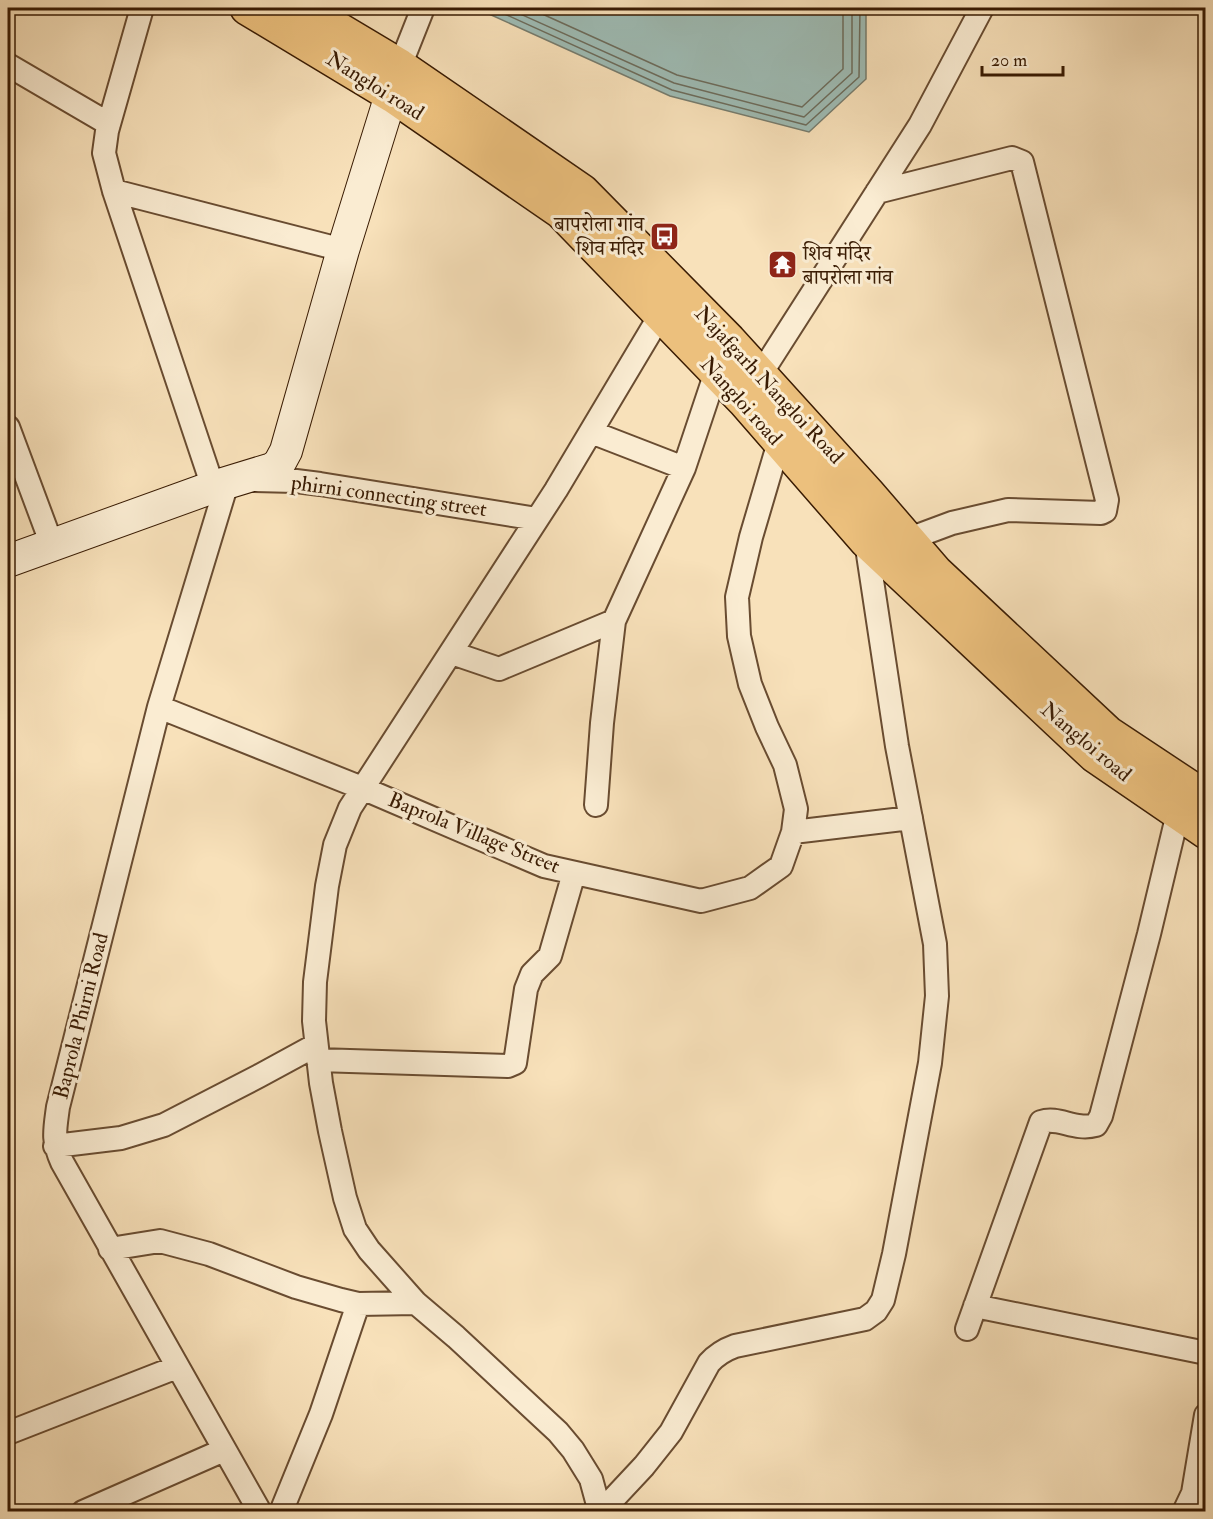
<svg xmlns="http://www.w3.org/2000/svg" width="1213" height="1519" viewBox="0 0 1213 1519" font-family="'IM FELL Double Pica','Noto Serif Devanagari',serif">
<style>
.water{fill:#9ebcb5;stroke:#767c6e;stroke-width:1.5}
.lines{fill:none;stroke-linecap:round;stroke-linejoin:round}
.shore{stroke:#6c6c5c;stroke-width:1.5}
.street-casing{stroke:#694c31;stroke-width:26}
.secondary-casing{stroke:#391b03;stroke-width:34}
.primary-casing{stroke:#391b03;stroke-width:36}
.street{stroke:#faecd2;stroke-width:22}
.secondary{stroke:#faecd2;stroke-width:32}
.primary{stroke:#ecc07d;stroke-width:33}
.labels{text-anchor:middle;dominant-baseline:central;stroke-width:6;stroke-linejoin:round;paint-order:stroke}
.street-label{font-size:21px;fill:#391b03;stroke:#faecd2}
.poi-label{font-size:21px;fill:#391b03;stroke:#faecd2;text-anchor:end}
</style>
<rect width="100%" height="100%" fill="#f8e1ba"/>
<filter id="stains"><feTurbulence type="fractalNoise" baseFrequency=".00333" numOctaves="4"/><feColorMatrix values="0 0 0 0 .2 0 0 0 0 .09 0 0 0 0 .02 0 0 0 .5 -.17"/></filter>
<radialGradient id="worn" r=".72"><stop offset=".6" stop-color="#630" stop-opacity="0"/><stop offset="1" stop-color="#630" stop-opacity=".3"/></radialGradient>
<path class="water" d="M 490,8 L 866,8 L 866,79 L 809,132 L 670,96 L 489,14 Z"/>
<g class="lines">
<path class="shore" d="M 496,8 L 498,11 L 672,90 L 806,125 L 859,77 L 860,8
M 507,8 L 674,83 L 804,117 L 852,73 L 852,8
M 529,8 L 677,75 L 802,107 L 843,69 L 843,8"/>
<defs>
<path id="street" d="M 142,8 L 107,131 L 104,153 L 114,191 L 213,487
M 8,65 L 109,124
M 400,66 L 423,8
M 114,191 L 343,250
M 877,192 L 1012,158 L 1022,162 L 1107,500 L 1105,511 L 1101,513 L 1008,510 L 952,523 L 909,539
M 753,386 L 920,125 L 982,8
M 8,427 L 52,545
M 591,432 L 684,468
M 254,480 L 296,481 L 320,484 L 537,519
M 227,483 L 159,707 L 58,1107 C 55,1130 52,1140 62,1162 L 260,1512
M 452,653 L 499,669 L 614,621
M 159,707 L 362,788 L 544,866 L 701,901 L 750,888 L 781,866 L 793,832 L 796,809 L 785,765 L 767,727 L 750,684 L 739,636 L 737,597 L 751,537 L 779,442
M 596,805 L 602,723 L 614,621 L 684,468 L 716,372
M 793,832 L 911,818
M 318,1060 L 508,1066 L 515,1063 L 526,989 L 532,974 L 550,956 L 574,873
M 55,1146 L 121,1138 L 164,1125 L 259,1076 L 316,1045
M 110,1249 L 160,1241 L 209,1254 L 296,1287 L 341,1300 L 358,1304 L 416,1303
M 975,1306 L 1206,1353
M 967,1329 L 1041,1122 C 1059,1116 1074,1131 1096,1125 L 1101,1116 L 1149,934 L 1178,813
M 8,1433 L 177,1367
M 83,1512 L 224,1450
M 281,1512 L 321,1414 L 358,1304
M 600,1512 L 591,1479 L 573,1450 L 558,1432 L 456,1337 L 416,1303 L 369,1250 L 355,1229 L 345,1198 L 330,1131 L 321,1083 L 314,1021 L 315,982 L 327,886 L 335,845 L 350,808 L 556,490 L 667,304
M 601,1512 L 644,1466 L 671,1432 L 709,1363 C 717,1354 724,1350 735,1346 L 865,1319 L 876,1311 L 883,1300 L 894,1254 L 930,1063 L 937,996 L 935,944 L 897,746 L 866,541
M 1184,1512 L 1193,1493 L 1206,1415"/>
<path id="secondary" d="M 8,561 L 213,487 L 272,469 L 279,464 L 286,451 L 343,250 L 391,95"/>
<path id="primary" d="M 247,8 L 393,96 L 561,212 L 744,401 L 866,541 L 1095,756 L 1206,832
M 303,8 L 400,66 L 582,191 L 729,340 L 867,492 L 936,572 L 1108,733 L 1206,798"/>
</defs>
<use href="#street" class="street-casing"/>
<use href="#secondary" class="secondary-casing"/>
<use href="#primary" class="primary-casing"/>
<use href="#street" class="street"/>
<use href="#secondary" class="secondary"/>
<use href="#primary" class="primary"/>
</g>
<defs>
<symbol id="bus-square" viewBox="-11 -11 22 22"><rect x="-9" y="-9" width="18" height="18" rx="4" fill="#8f2418" stroke="#faecd2"/><path d="M-5-6H5V4H4V6H2V4H-2V6H-4V4H-5ZM-3.5-4V0h7V-4ZM-3.5 1.2v1.5H-2V1.2ZM2 1.2v1.5H3.5V1.2Z" fill="#fff"/></symbol>
<symbol id="temple-square" viewBox="-11 -11 22 22"><rect x="-9" y="-9" width="18" height="18" rx="4" fill="#8f2418" stroke="#faecd2"/><path d="M0-6L5-2H3V0L6.5 2.5H4V6H1.5V3h-3V6H-4V2.5H-6.5L-3 0V-2H-5Z" fill="#fff"/></symbol>
</defs>
<g fill-rule="evenodd">
<use href="#bus-square" x="648" y="220" width="33" height="33"/>
<use href="#temple-square" x="766" y="248" width="33" height="33"/>
</g>
<g class="labels">
<g class="street-label">
<text transform="translate(375 86) rotate(32)">Nangloi road</text>
<text transform="translate(769 385) rotate(47)">Najafgarh Nangloi Road</text>
<text transform="translate(741 401) rotate(48)">Nangloi road</text>
<text transform="translate(389 496) rotate(8)">phirni connecting street</text>
<text transform="translate(1086 742) rotate(40)">Nangloi road</text>
<text transform="translate(474 833) rotate(22)">Baprola Village Street</text>
<text transform="translate(81 1016) rotate(-76)">Baprola Phirni Road</text>
</g>
<g class="poi-label">
<text x="644" y="224">बापरोला गांव<tspan x="644" dy="24">शिव मंदिर</tspan></text>
<text x="803" y="253" text-anchor="start">शिव मंदिर<tspan x="803" dy="24">बापरोला गांव</tspan></text>
</g>
</g>
<rect width="1213" height="1519" fill="none" stroke="#f8e1ba" stroke-width="30"/>
<rect x="9" y="9" width="1195" height="1501" fill="none" stroke="#391b03" stroke-width="3"/>
<rect x="15" y="15" width="1183" height="1489" fill="none" stroke="#391b03" stroke-width="1.5"/>
<path d="M982 66v9h81v-9" fill="none" stroke="#391b03" stroke-width="3"/>
<text x="991" y="66" font-size="18" fill="#391b03" stroke="#faecd2" stroke-width="4.5" paint-order="stroke">20 m</text>
<rect width="100%" height="100%" filter="url(#stains)"/>
<rect width="100%" height="100%" fill="url(#worn)"/>
</svg>
